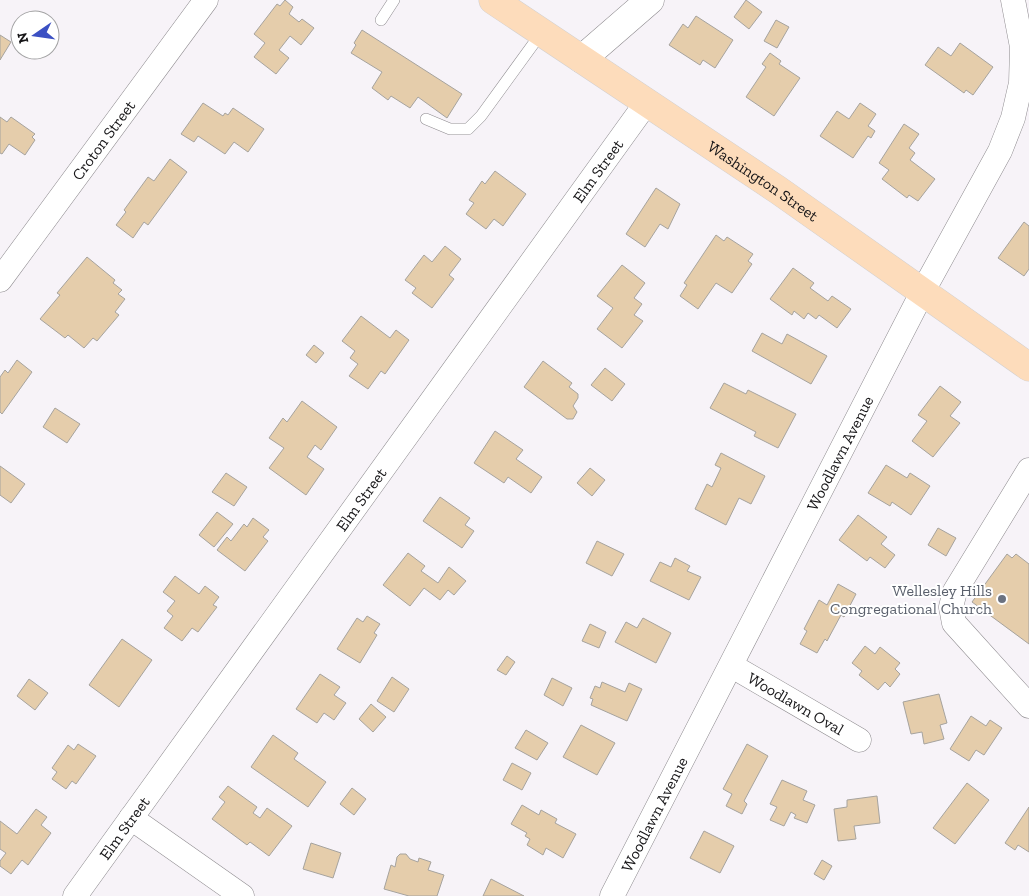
<svg xmlns="http://www.w3.org/2000/svg" width="1029" height="896" viewBox="0 0 1029 896" font-family="'Zilla Slab',serif">
<style>
.building{fill:#e5cdab;stroke:#a6a39e}
.lines{fill:none;stroke-linecap:round;stroke-linejoin:round}
.service-casing{stroke:#8e8b8f;stroke-width:12}
.minor-casing{stroke:#8e8b8f;stroke-width:25}
.tertiary-casing{stroke:#8e8b8f;stroke-width:29}
.primary-casing{stroke:#d1d0d1;stroke-width:29}
.service{stroke:#fff;stroke-width:11}
.minor{stroke:#fff;stroke-width:24}
.tertiary{stroke:#fff;stroke-width:28}
.primary{stroke:#fddcbb;stroke-width:28}
.worship-dot{fill:#6b7280;stroke:#fff;stroke-width:2}
.labels{text-anchor:middle;dominant-baseline:central;stroke-width:4;stroke-linejoin:round;paint-order:stroke}
.street-label{font-size:16px;fill:#171618;stroke:#fff}
.worship-label{font-size:16px;fill:#5b616d;stroke:#fff;text-anchor:end}
</style>
<rect width="100%" height="100%" fill="#f7f3f8"/>
<path class="building" d="M 285,0 L 293,7 L 289,14 L 299,22 L 302,19 L 314,28 L 301,45 L 290,36 L 279,50 L 289,58 L 276,74 L 254,57 L 265,43 L 254,34 L 277,4 L 280,6 Z
M 746,0 L 762,12 L 749,29 L 734,17 Z
M 696,16 L 733,40 L 715,68 L 703,60 L 700,65 L 669,45 L 683,24 L 688,28 Z
M 776,20 L 789,27 L 777,48 L 764,41 Z
M 362,30 L 462,94 L 447,118 L 418,97 L 410,108 L 391,96 L 388,100 L 372,88 L 382,72 L 351,53 L 356,45 L 354,43 Z
M 0,35 L 11,42 L 0,60 Z
M 960,43 L 993,67 L 973,95 L 966,90 L 964,93 L 925,65 L 938,47 L 951,56 Z
M 770,53 L 781,61 L 779,64 L 800,78 L 774,116 L 746,97 L 766,67 L 762,64 Z
M 203,103 L 223,116 L 225,113 L 228,115 L 233,108 L 264,129 L 248,152 L 234,142 L 225,154 L 198,136 L 194,142 L 181,134 Z
M 860,103 L 876,114 L 868,126 L 875,131 L 871,138 L 868,136 L 853,158 L 820,136 L 837,111 L 849,119 Z
M 0,117 L 7,122 L 11,117 L 35,134 L 32,137 L 35,140 L 25,155 L 9,144 L 2,154 L 0,153 Z
M 904,124 L 919,134 L 909,148 L 915,153 L 910,160 L 935,179 L 918,201 L 909,195 L 907,198 L 882,179 L 889,170 L 879,163 Z
M 170,159 L 187,172 L 148,225 L 144,222 L 133,238 L 116,225 L 126,212 L 124,210 L 148,177 L 154,181 Z
M 495,171 L 526,194 L 503,226 L 494,219 L 486,229 L 466,214 L 474,203 L 469,200 L 482,181 L 485,184 Z
M 656,188 L 680,204 L 668,229 L 660,224 L 645,247 L 626,234 Z
M 1024,222 L 1029,226 L 1029,269 L 1024,276 L 998,258 Z
M 716,235 L 724,241 L 727,237 L 753,254 L 748,261 L 752,264 L 732,293 L 716,283 L 698,309 L 680,296 L 687,285 L 684,283 Z
M 445,246 L 461,259 L 449,275 L 454,279 L 432,308 L 412,293 L 416,288 L 405,280 L 424,255 L 432,262 Z
M 87,257 L 115,280 L 113,283 L 122,290 L 118,294 L 125,299 L 115,312 L 119,315 L 97,341 L 93,338 L 84,348 L 68,335 L 65,338 L 40,319 L 60,295 L 57,293 Z
M 622,265 L 645,283 L 634,298 L 642,304 L 634,315 L 643,321 L 622,348 L 597,329 L 613,308 L 597,296 Z
M 793,268 L 814,283 L 810,288 L 828,301 L 832,296 L 851,309 L 837,328 L 819,315 L 816,319 L 808,313 L 804,319 L 794,311 L 792,315 L 770,299 Z
M 361,316 L 390,338 L 396,330 L 409,340 L 385,374 L 381,371 L 368,389 L 349,376 L 358,364 L 350,358 L 355,351 L 342,341 Z
M 762,333 L 782,344 L 787,334 L 827,356 L 811,384 L 752,351 Z
M 314,345 L 324,353 L 316,363 L 306,355 Z
M 17,360 L 32,372 L 2,414 L 0,412 L 0,377 L 5,370 L 8,373 Z
M 543,361 L 572,383 L 569,387 L 578,394 L 578,398 L 573,406 L 577,412 L 573,419 L 567,419 L 524,387 Z
M 605,368 L 625,384 L 612,401 L 591,385 Z
M 724,383 L 746,394 L 748,390 L 796,414 L 778,448 L 754,436 L 756,432 L 710,408 Z
M 940,386 L 961,402 L 950,416 L 960,423 L 933,457 L 912,441 L 927,421 L 918,415 Z
M 302,401 L 337,427 L 321,450 L 315,445 L 307,457 L 324,469 L 306,495 L 269,468 L 284,448 L 269,438 L 283,418 L 287,422 Z
M 55,408 L 80,424 L 67,443 L 43,427 Z
M 495,431 L 523,450 L 516,459 L 542,477 L 531,493 L 508,477 L 504,483 L 474,463 Z
M 721,453 L 765,476 L 751,504 L 739,498 L 726,525 L 695,509 L 707,484 L 712,487 L 721,468 L 715,465 Z
M 886,465 L 907,478 L 910,473 L 930,486 L 911,515 L 892,502 L 890,506 L 868,493 Z
M 0,466 L 25,484 L 11,503 L 0,495 Z
M 590,468 L 605,480 L 592,496 L 577,483 Z
M 226,473 L 247,487 L 234,506 L 212,492 Z
M 440,497 L 470,518 L 465,525 L 474,531 L 462,548 L 423,521 Z
M 217,512 L 233,524 L 214,547 L 199,535 Z
M 858,515 L 887,537 L 881,544 L 895,555 L 885,568 L 870,557 L 867,561 L 839,540 Z
M 253,518 L 269,530 L 263,537 L 268,541 L 245,571 L 217,550 L 227,537 L 231,541 L 244,524 L 247,527 Z
M 938,528 L 956,538 L 946,556 L 928,545 Z
M 597,541 L 624,554 L 612,576 L 586,563 Z
M 408,553 L 425,566 L 421,571 L 438,583 L 449,567 L 466,581 L 454,595 L 448,590 L 440,600 L 424,588 L 410,606 L 383,585 Z
M 1007,554 L 1012,558 L 1016,554 L 1029,564 L 1029,644 L 972,602 Z
M 675,558 L 690,566 L 687,571 L 701,577 L 689,600 L 650,581 L 660,562 L 671,567 Z
M 175,576 L 199,594 L 205,586 L 219,597 L 213,605 L 217,607 L 198,632 L 192,628 L 182,641 L 164,628 L 173,616 L 167,611 L 175,601 L 163,592 Z
M 838,584 L 856,594 L 844,617 L 841,615 L 827,641 L 825,639 L 817,653 L 800,644 L 807,631 L 804,629 L 819,600 L 827,605 Z
M 367,616 L 380,624 L 374,633 L 377,635 L 360,663 L 337,649 L 357,618 L 363,622 Z
M 643,618 L 671,633 L 656,663 L 615,642 L 626,622 L 637,628 Z
M 590,624 L 606,632 L 599,648 L 582,641 Z
M 122,639 L 152,660 L 119,707 L 89,685 Z
M 865,646 L 875,654 L 880,647 L 900,663 L 895,669 L 900,674 L 890,687 L 885,682 L 878,690 L 859,675 L 862,671 L 852,663 Z
M 507,656 L 515,662 L 506,675 L 497,670 Z
M 320,674 L 340,687 L 334,695 L 346,703 L 334,720 L 324,713 L 317,723 L 296,709 Z
M 392,677 L 409,689 L 394,712 L 377,701 Z
M 552,678 L 572,688 L 563,706 L 544,695 Z
M 29,679 L 48,693 L 35,710 L 17,696 Z
M 602,682 L 625,692 L 629,683 L 642,689 L 627,721 L 591,705 L 593,699 L 590,698 L 595,686 L 600,688 Z
M 939,694 L 947,723 L 940,725 L 944,739 L 924,744 L 922,732 L 911,734 L 903,702 Z
M 371,704 L 386,717 L 373,732 L 359,719 Z
M 971,716 L 986,726 L 990,720 L 1002,728 L 984,755 L 976,750 L 969,761 L 950,749 Z
M 581,725 L 615,743 L 597,775 L 563,757 Z
M 526,730 L 548,743 L 537,760 L 515,748 Z
M 273,735 L 298,753 L 294,759 L 326,782 L 308,807 L 251,767 Z
M 78,744 L 96,756 L 76,784 L 72,781 L 66,789 L 52,779 L 57,772 L 52,768 L 68,745 L 74,750 Z
M 747,744 L 768,756 L 744,801 L 747,804 L 742,814 L 726,806 L 732,794 L 723,789 Z
M 512,763 L 531,773 L 522,790 L 503,780 Z
M 782,780 L 807,791 L 803,800 L 815,805 L 807,823 L 794,818 L 796,815 L 791,812 L 784,826 L 770,820 L 777,807 L 770,804 Z
M 967,783 L 989,800 L 955,844 L 933,828 Z
M 228,786 L 257,807 L 253,813 L 260,818 L 267,808 L 292,826 L 269,856 L 250,842 L 247,845 L 212,819 L 225,802 L 219,797 Z
M 352,788 L 366,799 L 354,815 L 340,804 Z
M 877,796 L 880,823 L 854,826 L 856,839 L 838,841 L 834,809 L 847,807 L 847,800 Z
M 522,805 L 539,815 L 541,810 L 557,819 L 555,823 L 576,834 L 563,858 L 546,848 L 543,855 L 527,845 L 530,839 L 525,836 L 527,833 L 511,824 Z
M 1029,807 L 1029,852 L 1018,845 L 1015,850 L 1005,843 Z
M 36,809 L 47,817 L 41,825 L 51,833 L 28,865 L 22,860 L 11,874 L 0,866 L 0,861 L 6,853 L 0,849 L 0,821 L 17,834 Z
M 704,831 L 734,846 L 720,873 L 690,858 Z
M 311,843 L 341,853 L 333,878 L 303,869 Z
M 400,854 L 406,854 L 410,859 L 418,862 L 419,858 L 431,862 L 428,870 L 444,875 L 437,896 L 409,896 L 384,889 L 391,865 L 395,867 L 397,857 Z
M 822,860 L 832,866 L 824,880 L 814,874 Z
M 491,879 L 524,896 L 483,896 Z"/>
<g class="lines">
<defs>
<path id="service" d="M 381,20 L 394,0
M 426,119 L 450,129 L 468,129 L 481,116 L 542,32"/>
<g id="minor">
<path id="s1" d="M 0,280 L 206,0"/>
<path d="M 1029,470 L 955,591 L 951,607 L 954,623 L 1029,706"/>
<path id="s2" d="M 732,666 L 859,740"/>
<path d="M 131,818 L 242,896"/>
<path id="s3" d="M 75,896 L 647,102"/>
<path id="s4" d="M 612,896 L 923,291 L 1000,151 L 1013,118 L 1021,83 L 1022,47 L 1013,0"/>
</g>
<path id="tertiary" d="M 582,59 L 650,0"/>
<g id="primary">
<path id="s5" d="M 493,0 L 778,190 L 1029,367"/>
</g>
</defs>
<use href="#service" class="service-casing"/>
<use href="#minor" class="minor-casing"/>
<use href="#tertiary" class="tertiary-casing"/>
<use href="#primary" class="primary-casing"/>
<use href="#service" class="service"/>
<use href="#minor" class="minor"/>
<use href="#tertiary" class="tertiary"/>
<use href="#primary" class="primary"/>
</g>
<circle class="worship-dot" cx="1002" cy="599" r="5"/>
<g class="labels">
<g class="street-label">
<text stroke="none"><textPath href="#s1" startOffset="174">Croton Street</textPath></text>
<text stroke="none"><textPath href="#s3" startOffset="894">Elm Street</textPath></text>
<text stroke="none"><textPath href="#s5" startOffset="325">Washington Street</textPath></text>
<text stroke="none"><textPath href="#s4" startOffset="498">Woodlawn Avenue</textPath></text>
<text stroke="none"><textPath href="#s3" startOffset="489">Elm Street</textPath></text>
<text stroke="none"><textPath href="#s2" startOffset="74">Woodlawn Oval</textPath></text>
<text stroke="none"><textPath href="#s4" startOffset="92">Woodlawn Avenue</textPath></text>
<text stroke="none"><textPath href="#s3" startOffset="84">Elm Street</textPath></text>
</g>
<g class="worship-label">
<text x="992" y="590">Wellesley Hills<tspan x="992" dy="18">Congregational Church</tspan></text>
</g>
</g>
<g transform="translate(35 35) rotate(257)"><circle r="24" fill="#ffffff" stroke="#a2a2a3"/>
<path d="M0-4L9 19L0 12L-9 19Z" fill="#3b50c3"/>
<text y="-8" font-size="14" font-weight="bold" text-anchor="middle" fill="#171618">N</text>
</g>
</svg>
